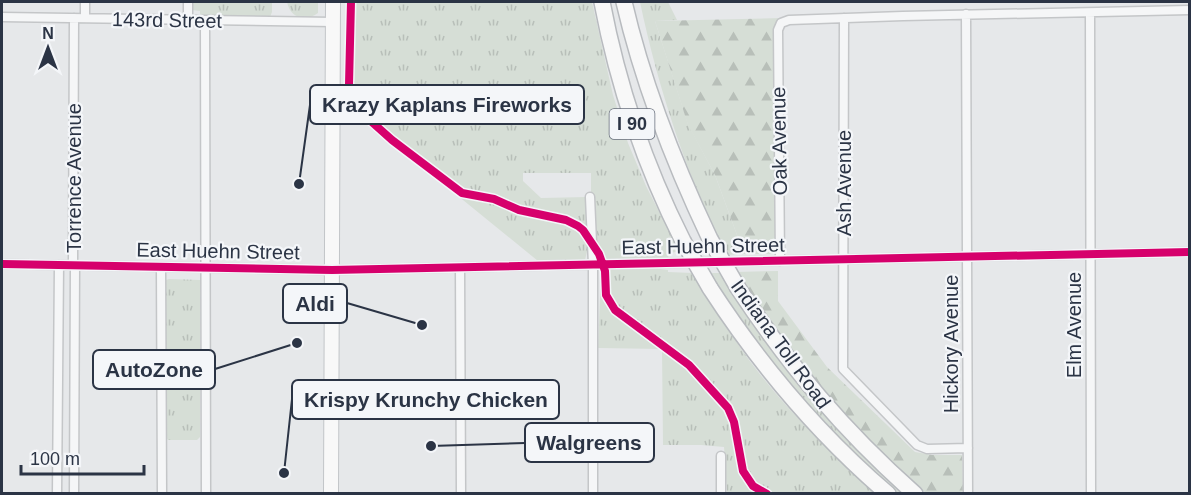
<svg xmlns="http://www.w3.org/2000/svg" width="1191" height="495" viewBox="0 0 1191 495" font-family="Arial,sans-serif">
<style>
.grass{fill:url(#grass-tufts)}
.forest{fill:url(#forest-firs)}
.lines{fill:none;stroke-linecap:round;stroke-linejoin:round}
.street-casing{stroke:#c4c6c8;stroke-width:11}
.primary-casing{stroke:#c2c5c8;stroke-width:16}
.highway-casing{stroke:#b8bbbf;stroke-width:18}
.street{stroke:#f5f6f7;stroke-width:8}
.primary{stroke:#f8f8f8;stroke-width:14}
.highway{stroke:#f8f8f8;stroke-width:15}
.highway-bridge-casing{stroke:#b8bbbf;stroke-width:18;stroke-linecap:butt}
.highway-bridge{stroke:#f8f8f8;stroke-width:15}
.cycleway-casing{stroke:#f4f6f9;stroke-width:11}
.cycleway{stroke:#d6006c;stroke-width:8}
.labels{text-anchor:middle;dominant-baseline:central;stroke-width:4.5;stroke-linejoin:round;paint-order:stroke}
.shield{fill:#f4f6f9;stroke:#676e7b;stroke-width:1.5}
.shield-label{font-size:18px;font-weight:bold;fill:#2b3445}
.street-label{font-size:20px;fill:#2b3445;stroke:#f4f6f9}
.leader{fill:none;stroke:#2b3445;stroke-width:2}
.callout-dot{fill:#2b3445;stroke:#f4f6f9;stroke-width:2}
.callout{fill:#f4f6f9;stroke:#2b3445;stroke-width:2}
.callout-label{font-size:21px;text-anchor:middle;font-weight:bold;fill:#2b3445}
</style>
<defs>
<pattern id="grass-tufts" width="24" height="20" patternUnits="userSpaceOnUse" patternTransform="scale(1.5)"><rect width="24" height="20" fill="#d6ded6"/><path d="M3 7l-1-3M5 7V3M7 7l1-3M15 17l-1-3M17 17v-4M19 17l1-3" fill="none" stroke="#b8bfb9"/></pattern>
<pattern id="forest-firs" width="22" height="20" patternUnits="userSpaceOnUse" patternTransform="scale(1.5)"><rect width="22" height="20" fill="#d6ded6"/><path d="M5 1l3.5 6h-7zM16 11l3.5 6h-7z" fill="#b8bfb9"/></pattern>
</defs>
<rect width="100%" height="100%" fill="#e6e8ea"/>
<path class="grass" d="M 192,2 L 272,2 L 272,12 L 270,17 L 200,16 L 200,11 L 192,10 Z
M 287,2 L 318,2 L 318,13 C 304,23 290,17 287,2 Z
M 346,2 L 592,2 L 613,95 L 628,143 L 646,186 L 674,241 L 676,252 L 669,253 L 668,258 L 591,263 L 591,173 L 523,173 L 523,181 L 541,198 L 587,197 L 589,243 L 585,260 L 538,261 L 345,104 Z
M 640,2 L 668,2 L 677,20 L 655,21 L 688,124 L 715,175 L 744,254 L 726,255 C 687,176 658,88 640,2 Z
M 653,268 L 668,270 L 668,272 L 693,273 C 714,307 734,341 759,373 C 794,418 835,456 878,493 L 727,493 L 724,447 L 701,445 L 663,445 L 662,349 L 598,348 L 601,272 L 611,269 Z
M 708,273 L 721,273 C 772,357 831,428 905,493 L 898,493 C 849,450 803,404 762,352 C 743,327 726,299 708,273 Z
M 169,279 L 200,280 L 200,437 L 197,440 L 168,440 L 165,436 L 166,280 Z"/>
<path class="forest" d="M 783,18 L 781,23 L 781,254 L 744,254 L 715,175 L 688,125 L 655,21 Z
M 778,271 L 778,301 L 827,367 L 915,452 L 932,455 L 962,455 L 963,491 L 959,493 L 926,493 C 850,430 791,352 735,272 Z"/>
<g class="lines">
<defs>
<path id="street" d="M 1090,13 L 1091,494
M 966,14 L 968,494
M 2,17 L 333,22
M 85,18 L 85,2
M 844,18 L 843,369 L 917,445 L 927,449 L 968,448
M 188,20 L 188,2
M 205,20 L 206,494
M 590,197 L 593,265 L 593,494
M 780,261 L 778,30 L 781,23 L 789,20 L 903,16 L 1190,10
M 2,264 L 332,270 L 1190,252
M 73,265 L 74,18
M 161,267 L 162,494
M 460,268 L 461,494
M 721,456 L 721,494
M 57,494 L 59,265
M 74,494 L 75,265"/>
<path id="primary" d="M 331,494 L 333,2"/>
<path id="highway" d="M 602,2 C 618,86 644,164 683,241
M 624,2 C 643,84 674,163 710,239
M 710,288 C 760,365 818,434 888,494
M 738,288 C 791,368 843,430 915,494"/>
</defs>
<use href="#street" class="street-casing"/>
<use href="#primary" class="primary-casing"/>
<use href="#highway" class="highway-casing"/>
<use href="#street" class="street"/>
<use href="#primary" class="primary"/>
<use href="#highway" class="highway"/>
<defs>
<path id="highway-bridge" d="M 710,239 L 738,288
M 683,241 L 710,288"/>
</defs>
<use href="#highway-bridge" class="highway-bridge-casing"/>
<use href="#highway-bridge" class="highway-bridge"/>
<defs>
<path id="cycleway" d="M 351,2 L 349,84 L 354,106 L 392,140 L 462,193 L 494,199 L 519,210 L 566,220 L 578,226 L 583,230 L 599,254 L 605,271 L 606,295 L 615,310 L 689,365 L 728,408 L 734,422 L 743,471 L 753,486 L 767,494
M 2,264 L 332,270 L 1190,252"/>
</defs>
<use href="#cycleway" class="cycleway-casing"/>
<use href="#cycleway" class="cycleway"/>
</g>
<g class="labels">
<rect class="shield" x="609.5" y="109" width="45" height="30" rx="4.5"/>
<g class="shield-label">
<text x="632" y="124">I 90</text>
</g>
<g class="street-label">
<text transform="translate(167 20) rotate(1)">143rd Street</text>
<text transform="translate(779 141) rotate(-91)">Oak Avenue</text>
<text transform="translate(74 178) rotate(-90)">Torrence Avenue</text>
<text transform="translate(844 183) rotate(-90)">Ash Avenue</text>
<text transform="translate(703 246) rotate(-1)">East Huehn Street</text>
<text transform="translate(218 251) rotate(1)">East Huehn Street</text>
<text transform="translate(1074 325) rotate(-90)">Elm Avenue</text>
<text transform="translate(781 344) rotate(54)">Indiana Toll Road</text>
<text transform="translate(951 344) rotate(-90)">Hickory Avenue</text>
</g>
</g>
<path class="leader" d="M299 184L310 105M422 325L347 303M297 343L215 369M284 473L292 399M431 446L525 443"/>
<g class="callout-dot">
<circle cx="299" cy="184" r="6"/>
<circle cx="422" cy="325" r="6"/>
<circle cx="297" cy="343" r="6"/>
<circle cx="284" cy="473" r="6"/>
<circle cx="431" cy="446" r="6"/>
</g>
<g class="callout">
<rect x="310" y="85" width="274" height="39" rx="6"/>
<rect x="283" y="284" width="64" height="39" rx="6"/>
<rect x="93" y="350" width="122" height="39" rx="6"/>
<rect x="292" y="380" width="267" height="39" rx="6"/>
<rect x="525" y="423" width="129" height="39" rx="6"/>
</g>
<g class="callout-label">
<text x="447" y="112">Krazy Kaplans Fireworks</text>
<text x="315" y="311">Aldi</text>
<text x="154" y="377">AutoZone</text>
<text x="426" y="407">Krispy Krunchy Chicken</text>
<text x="589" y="450">Walgreens</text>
</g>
<rect width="1191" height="495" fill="none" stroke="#2b3445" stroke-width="6"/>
<g transform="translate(48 48)" stroke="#f4f6f9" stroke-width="4.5" paint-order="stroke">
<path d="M0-4.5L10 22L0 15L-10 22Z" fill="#2b3445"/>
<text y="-9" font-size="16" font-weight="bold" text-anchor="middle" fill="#2b3445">N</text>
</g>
<path d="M21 465v9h123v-9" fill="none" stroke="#2b3445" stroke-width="3"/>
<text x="30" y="465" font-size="18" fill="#2b3445" stroke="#f4f6f9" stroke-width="4.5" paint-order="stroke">100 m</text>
</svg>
